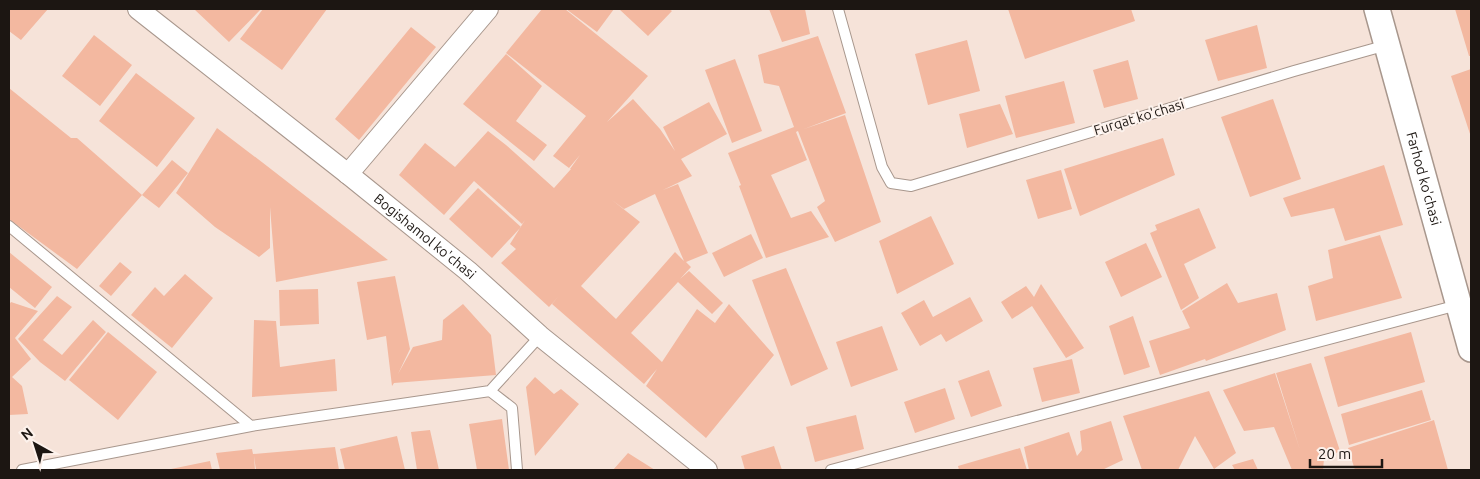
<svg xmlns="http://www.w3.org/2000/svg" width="1480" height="479" viewBox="0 0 1480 479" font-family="Ubuntu,sans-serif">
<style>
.building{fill:#f3b8a0;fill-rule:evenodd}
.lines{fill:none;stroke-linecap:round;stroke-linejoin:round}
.service-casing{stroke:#a8978d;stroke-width:12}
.minor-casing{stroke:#a8978d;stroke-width:22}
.tertiary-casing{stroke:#a8978d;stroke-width:28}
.service{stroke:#fff;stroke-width:10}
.minor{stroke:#fff;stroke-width:20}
.tertiary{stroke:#fff;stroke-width:25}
.labels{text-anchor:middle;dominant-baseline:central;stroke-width:4;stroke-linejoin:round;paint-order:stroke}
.street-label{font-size:14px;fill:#1c1612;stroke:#fdf2ec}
</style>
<rect width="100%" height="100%" fill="#f6e3d9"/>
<path class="building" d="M 9,9 L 48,9 L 21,40 L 9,31 Z
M 194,9 L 261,9 L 229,42 Z
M 263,9 L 327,9 L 282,70 L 240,39 Z
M 542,9 L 565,9 L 648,76 L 607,122 L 633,99 L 660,129 L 675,151 L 663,127 L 709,102 L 727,134 L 681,159 L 692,176 L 663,190 L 678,184 L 708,253 L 686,262 L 691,267 L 680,279 L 689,271 L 723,303 L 712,314 L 678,282 L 631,333 L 662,362 L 697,309 L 715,323 L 729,304 L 774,355 L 706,438 L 646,386 L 657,369 L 644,384 L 552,304 L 558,297 L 549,307 L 501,263 L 516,249 L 510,244 L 525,220 L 522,224 L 474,181 L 444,215 L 399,175 L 425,143 L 455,167 L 488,131 L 506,145 L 554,188 L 571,169 L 570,169 L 580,155 L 569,168 L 553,156 L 586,116 L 506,53 ZM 655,194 L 684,261 L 675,252 L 616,319 L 581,286 L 640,222 L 612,200 L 624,209 Z
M 566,9 L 614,9 L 597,32 Z
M 619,9 L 669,9 L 672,11 L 648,36 Z
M 769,9 L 805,9 L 810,34 L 782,42 Z
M 1008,9 L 1131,9 L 1135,21 L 1025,59 Z
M 1455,9 L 1471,9 L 1471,56 L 1469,56 Z
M 1257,25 L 1267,68 L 1218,81 L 1205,40 Z
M 411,27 L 436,47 L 359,140 L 335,119 Z
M 94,35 L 132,65 L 100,106 L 62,76 Z
M 818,36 L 846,113 L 804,129 L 845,115 L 881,222 L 835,242 L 817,207 L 825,201 L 798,131 L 796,132 L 807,160 L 771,175 L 791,218 L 811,211 L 829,237 L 766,258 L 739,186 L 741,185 L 728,153 L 794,127 L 779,86 L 764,83 L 758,55 Z
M 967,40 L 980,91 L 928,105 L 915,54 Z
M 506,54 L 542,86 L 516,121 L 547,145 L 534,161 L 463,104 Z
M 735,59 L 762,131 L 732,143 L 705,70 Z
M 1128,60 L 1138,99 L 1104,108 L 1093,70 Z
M 1471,69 L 1471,137 L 1451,76 Z
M 136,73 L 195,118 L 157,167 L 99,121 Z
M 1064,81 L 1075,123 L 1016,138 L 1005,96 Z
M 9,88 L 71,138 L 77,138 L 142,195 L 77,269 L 9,219 Z
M 1273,99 L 1301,179 L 1250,197 L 1221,117 Z
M 1000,104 L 1013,134 L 967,148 L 959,114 Z
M 217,128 L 267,166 L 388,260 L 276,282 L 270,207 L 270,248 L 259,257 L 215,227 L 176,193 Z
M 1163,138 L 1175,175 L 1080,216 L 1064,169 Z
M 172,160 L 188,173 L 159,208 L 142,195 Z
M 1384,165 L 1403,225 L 1345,241 L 1334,208 L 1291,217 L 1283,198 Z
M 1061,170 L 1072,209 L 1038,219 L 1026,180 Z
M 478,188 L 521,227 L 492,258 L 449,219 Z
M 1199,208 L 1216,248 L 1184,264 L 1199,298 L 1181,310 L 1150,233 L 1157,230 L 1155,225 Z
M 931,216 L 954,264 L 897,294 L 879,241 Z
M 751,234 L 763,258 L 724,277 L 712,253 Z
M 1380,235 L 1402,298 L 1316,321 L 1308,286 L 1333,278 L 1328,250 Z
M 1146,243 L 1162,277 L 1121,297 L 1105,262 Z
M 9,252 L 52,287 L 35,308 L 9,287 Z
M 120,262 L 132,272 L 111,296 L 99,286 Z
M 786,268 L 828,369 L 791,386 L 752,280 Z
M 185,274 L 213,298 L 172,348 L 131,315 L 155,287 L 164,296 Z
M 395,276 L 410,349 L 398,374 L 413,347 L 442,340 L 443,320 L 463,304 L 491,335 L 496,375 L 394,383 L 392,386 L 386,336 L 367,340 L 357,282 Z
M 1227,283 L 1238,303 L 1277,293 L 1286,330 L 1206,361 L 1205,359 L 1160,375 L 1149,341 L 1190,328 L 1182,311 Z
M 1041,284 L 1084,348 L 1066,358 L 1032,306 L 1012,319 L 1001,302 L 1026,286 L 1034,297 Z
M 318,289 L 319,324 L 280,326 L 279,290 Z
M 57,296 L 72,307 L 43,340 L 62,355 L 93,320 L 106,332 L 65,381 L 40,362 L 18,339 Z
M 970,297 L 983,321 L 946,342 L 941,334 L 920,346 L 901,313 L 924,300 L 933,317 Z
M 11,302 L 38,311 L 15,338 L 31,359 L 12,377 L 22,386 L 28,414 L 9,415 L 9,305 Z
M 1133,316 L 1150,367 L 1124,375 L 1109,326 Z
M 254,320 L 276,321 L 280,367 L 335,359 L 337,391 L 252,397 Z
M 882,326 L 898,370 L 851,387 L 836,342 Z
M 108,332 L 157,372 L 118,420 L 69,380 Z
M 1411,332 L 1425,382 L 1338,407 L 1324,357 Z
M 1072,359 L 1080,393 L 1042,402 L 1033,368 Z
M 1311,363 L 1340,451 L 1324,459 L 1323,470 L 1292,470 L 1274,427 L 1244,431 L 1223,390 L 1275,373 L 1300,450 L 1276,373 Z
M 989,370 L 1002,406 L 971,417 L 958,381 Z
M 535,377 L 554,394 L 561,389 L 579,404 L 535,456 L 526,387 Z
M 945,388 L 955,419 L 915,433 L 904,402 Z
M 1422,390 L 1431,420 L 1349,445 L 1341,414 Z
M 1209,391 L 1236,453 L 1214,469 L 1195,436 L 1178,470 L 1142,470 L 1123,416 Z
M 856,415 L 864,449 L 815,462 L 806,427 Z
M 502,419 L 509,470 L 477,470 L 469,424 Z
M 1434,420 L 1448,470 L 1355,470 L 1348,448 Z
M 1111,421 L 1123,460 L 1102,470 L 1029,470 L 1024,447 L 1069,432 L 1077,456 L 1082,450 L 1080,431 Z
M 430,430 L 439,470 L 417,470 L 411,432 Z
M 397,436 L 405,470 L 345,470 L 340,449 Z
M 774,446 L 782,470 L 745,470 L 741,456 Z
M 335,447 L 339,470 L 256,470 L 254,456 L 255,470 L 220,470 L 216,453 L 252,449 L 253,454 Z
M 1020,448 L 1027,470 L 959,470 L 958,466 Z
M 628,453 L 655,470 L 613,470 Z
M 1253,459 L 1258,470 L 1235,470 L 1232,465 Z
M 210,461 L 212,470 L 171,470 L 171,469 Z"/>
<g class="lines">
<defs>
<path id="service" d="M 838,9 L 882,167 L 891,183 L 911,186 L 1294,71 L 1387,45
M 9,226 L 251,426
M 490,391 L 512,408 L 517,470
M 22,470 L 251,426 L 490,391 L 540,336
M 831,470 L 1458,305"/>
<g id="minor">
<path id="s1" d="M 138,9 L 348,174 L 468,271 L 540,336 L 707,470"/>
<path d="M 348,174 L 488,9"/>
</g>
<g id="tertiary">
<path id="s2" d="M 1377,9 L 1471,349"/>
</g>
</defs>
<use href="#service" class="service-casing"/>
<use href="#minor" class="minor-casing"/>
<use href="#tertiary" class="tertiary-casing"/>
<use href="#service" class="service"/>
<use href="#minor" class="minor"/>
<use href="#tertiary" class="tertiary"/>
</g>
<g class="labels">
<g class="street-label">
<text transform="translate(1139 117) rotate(-17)">Furqat ko'chasi</text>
<text stroke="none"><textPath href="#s2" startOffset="176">Farhod ko'chasi</textPath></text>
<text stroke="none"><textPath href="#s1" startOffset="366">Bogishamol ko'chasi</textPath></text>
</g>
</g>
<rect width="1480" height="479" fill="none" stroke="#1c1612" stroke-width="20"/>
<g transform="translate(35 444) rotate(321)" stroke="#fdf2ec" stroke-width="4" paint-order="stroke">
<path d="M0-4L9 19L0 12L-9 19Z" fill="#1c1612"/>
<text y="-8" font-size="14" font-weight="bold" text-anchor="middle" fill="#1c1612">N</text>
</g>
<path d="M1310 459v8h72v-8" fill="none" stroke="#1c1612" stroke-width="2.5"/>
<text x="1318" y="459" font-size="15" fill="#1c1612" stroke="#fdf2ec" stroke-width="4" paint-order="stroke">20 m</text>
</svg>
